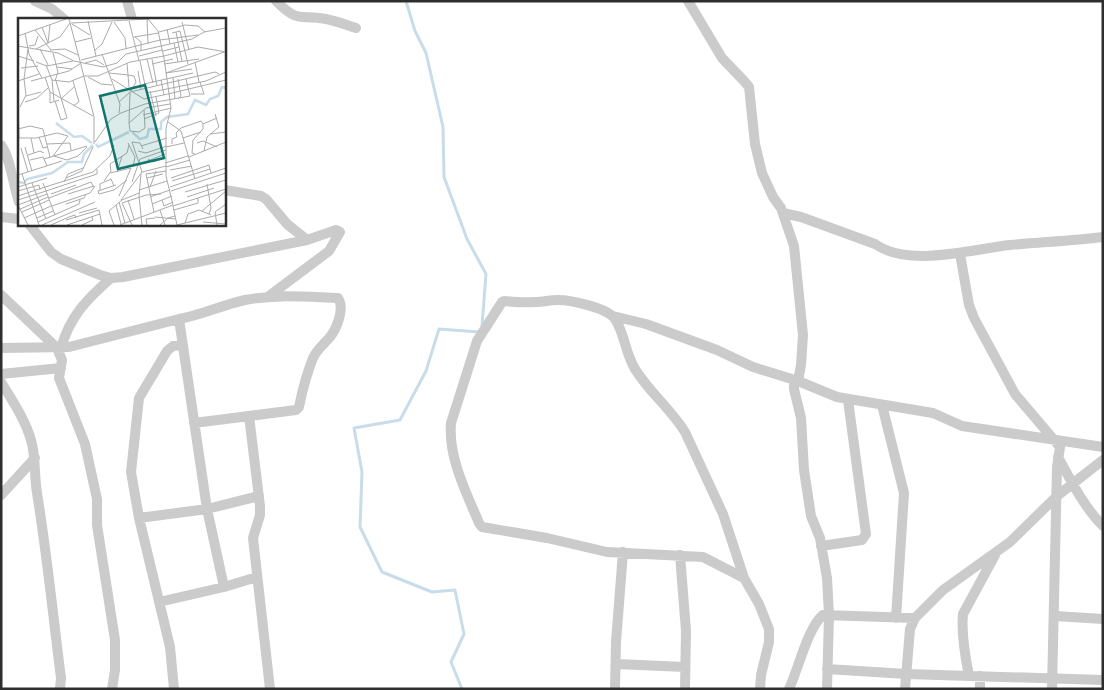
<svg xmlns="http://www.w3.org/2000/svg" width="1104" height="690" viewBox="0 0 1104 690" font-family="'Golos Text',sans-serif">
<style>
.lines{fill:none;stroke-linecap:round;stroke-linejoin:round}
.stream{stroke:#c8dcea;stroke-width:3}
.street{stroke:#cbcbcb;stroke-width:10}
.inset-river{fill:none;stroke:#c8dcea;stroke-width:2.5}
.inset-road{fill:none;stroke:#ababab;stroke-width:1}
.view{fill:#0f766e;fill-opacity:0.15;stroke:#0f766e;stroke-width:2.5}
.inset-edge{fill:none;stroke:#2e2e2e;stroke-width:2.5}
</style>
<rect width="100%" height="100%" fill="#fff"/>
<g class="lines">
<path class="stream" d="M 406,1 L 415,31 L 426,53 L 443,127 L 444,177 L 467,239 L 486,274 L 482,326
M 462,689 L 451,662 L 464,634 L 455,590 L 432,592 L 382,572 L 360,527 L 362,472 L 354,428 L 400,420 L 426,371 L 439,329 L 479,332"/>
<path class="street" d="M 35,1 L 52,9 L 64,19
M 127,1 L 132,19
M 276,1 C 299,24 299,14 326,19 C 336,21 346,25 356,28
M 688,1 L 722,58 L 744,81 L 749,87 L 755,144 L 762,173 L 773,197 L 781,208 L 794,246 L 803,335 L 801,365 L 798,381 L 794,384 L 794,389 L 801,418 L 804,470 L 811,516 L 820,538 L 827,578 L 829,615 L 827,689
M 1,145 C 11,159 13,185 19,202
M 224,190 L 261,196 L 266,199 L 287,224 L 307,240
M 783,213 L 801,217 L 875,244 C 909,268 972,249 1010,245 C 1041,242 1072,241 1103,237
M 1,217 L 19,219
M 29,224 L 51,252 L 61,259 L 100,275 L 111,278 L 123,277 L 307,240 L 336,230 L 340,232 L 329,251 L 269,296
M 960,254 L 969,305 L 974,318 L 1015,394 L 1060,447 L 1057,467 L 1052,689
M 1,295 L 57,348 L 62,360 L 59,378 L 85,444 L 97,499 L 97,525 L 115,640 L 115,670 L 112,689
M 613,316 L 646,324 L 717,350 L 753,367 L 798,381 L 837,397 L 933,413 L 962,426 L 1103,447
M 179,319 L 207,509 L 224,587
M 1,348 L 69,347 L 179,319 C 202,315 222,305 245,300 C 275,294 307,297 338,298 C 345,308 337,328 330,337 C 324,344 317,349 313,358 C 307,373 302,392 299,407 L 296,410 L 194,423
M 61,348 C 70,316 87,299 111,278
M 1,374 L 61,368
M 1,382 C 12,400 25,419 31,440 C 36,457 34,475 37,493 C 47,554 53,616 61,678 L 60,689
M 882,405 L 904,493 L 896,618
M 249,416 L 260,506 L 260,515 L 253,538 L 270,689
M 1058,457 C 1071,481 1084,507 1103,526
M 1,495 L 35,458
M 139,518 L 207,509 L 259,496
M 821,546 L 862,540 L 866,534 L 848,400
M 680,555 L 686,631 L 685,689
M 744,578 L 703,557 L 607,552 L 547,538 L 482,527 L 479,523 C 466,492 448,457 451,423 L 477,341 L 502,302 L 504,301 C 514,302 525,303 535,302 C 543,302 550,300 558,300 C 571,300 608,308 615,319 C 625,334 625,353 635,369 C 649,392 671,409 685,432 L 723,514 L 744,578 L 759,604 L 769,629 L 769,642 L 761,675 L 760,689
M 159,602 L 224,587 L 257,577
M 1055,616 L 1103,619
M 616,664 L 685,667
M 827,669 L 906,674 L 1103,680
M 969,676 C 965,656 961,634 963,614 L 995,555
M 174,689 L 170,647 L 139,518 L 131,472 L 139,398 L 167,351 L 173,346 L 183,345
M 615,689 L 616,642 L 623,552
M 789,689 C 798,670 808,627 823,615 L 915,618
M 905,689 L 910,629 L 915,618 L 943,590 L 1010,542 L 1057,496 L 1103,460
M 980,689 L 980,676"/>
</g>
<g transform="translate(18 18)">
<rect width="208" height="208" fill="#fff"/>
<path class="inset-river" d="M 38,105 L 56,119 L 64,118 L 74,125M 114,114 L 122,121 L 129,119 L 131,111 L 143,111 L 143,104 L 149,99 L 170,96 L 177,82 L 188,87 L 192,81 L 200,78 L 204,69 L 208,70M 78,126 L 80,129 L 111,114M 0,164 L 6,165 L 9,161 L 34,155 L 50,144 L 64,144 L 66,136 L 75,127"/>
<path class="inset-road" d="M 51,1 L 62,43M 129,1 L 130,26M 70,3 L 78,38M 111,3 L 121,43M 96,4 L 107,20 L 108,30M 164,4 L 171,32M 53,5 L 130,1M 54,6 L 72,17M 24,9 L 30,25M 149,11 L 152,26M 17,12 L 33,32M 141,14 L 167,7 L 180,8 L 187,14M 158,14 L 164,43M 7,15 L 11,36 L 24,60M 154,15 L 162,13 L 170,46M 0,18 L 48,1M 116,19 L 141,15M 117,19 L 123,24 L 123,32M 142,22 L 180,17M 57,24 L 73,20M 30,25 L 32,7M 156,25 L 160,44M 0,28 L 40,35 L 56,43 L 85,49 L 99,45 L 108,36 L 174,21 L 186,14 L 208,10M 11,28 L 17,27 L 20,18M 18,31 L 42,19 L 52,5M 22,31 L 30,47M 32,32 L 47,31 L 60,37M 76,33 L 84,26 L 94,4M 145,33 L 161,29M 35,35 L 40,54 L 37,63M 84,36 L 102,86 L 101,95M 0,38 L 16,43M 121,38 L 144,32M 146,38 L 180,29 L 208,34M 129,41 L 135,65M 134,41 L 139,68M 63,42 L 142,22M 62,43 L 76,99 L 76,126M 122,43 L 127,67M 18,44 L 29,48 L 55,43M 177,44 L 181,64M 67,45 L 78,42 L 86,47M 109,45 L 111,69M 134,46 L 155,41M 146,46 L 181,41M 28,47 L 34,62 L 36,83M 39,49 L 54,51M 3,50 L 20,48M 120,53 L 123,71M 91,55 L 110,57M 148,55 L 206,34M 148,55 L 174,51M 110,57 L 116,58 L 118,64 L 113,73M 27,59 L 32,74 L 75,98M 70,59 L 83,66 L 94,67M 155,59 L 157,81M 94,61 L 126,81 L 150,76M 160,61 L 163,78 L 160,81M 34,62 L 51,64 L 66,58 L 80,58 L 112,44 L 146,38M 143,62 L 146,77M 0,63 L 21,56M 13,63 L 51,53 L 63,45M 55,63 L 61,84 L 55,88M 126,66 L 175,55M 132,73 L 138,98M 32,74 L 32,85 L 41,82M 129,75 L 188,63 L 208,54M 150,76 L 208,62M 173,76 L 186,76 L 182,64M 8,78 L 23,74M 44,80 L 56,69M 37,83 L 43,102 L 49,100 L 38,63M 0,84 L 1,120M 7,84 L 19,80 L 30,70M 101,84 L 112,74 L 197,54 L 201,56M 2,89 L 8,77 L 6,61 L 10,31M 126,92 L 127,110 L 121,114 L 112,113 L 111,105 L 128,90 L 152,86M 125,97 L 153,90M 126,101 L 141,95 L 138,79M 150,104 L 163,113 L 177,161M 111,105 L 112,75M 0,111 L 12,108 L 25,111 L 32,139M 192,116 L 208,114M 21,119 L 25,130 L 29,129M 0,120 L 18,120 L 39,115 L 50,118 L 35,138M 13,120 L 16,135M 165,120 L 183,114M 77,124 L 93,101 L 103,95 L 127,86 L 172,78 L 168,61M 110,125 L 117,139 L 115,149M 179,125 L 185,123 L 199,129M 29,126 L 52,125 L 53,132M 154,126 L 154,121 L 159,119 L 158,115 L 163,110 L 183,103 L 185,106M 123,128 L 149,120M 7,129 L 14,153M 148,129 L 166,125M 3,130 L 10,154M 120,133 L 128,135 L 149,128M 186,133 L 189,119 L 201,109 L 197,96M 177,136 L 174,135 L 175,122 L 185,111 L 185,106 L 199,100M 10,137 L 22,133 L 26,135M 36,138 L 49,142 L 60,138 L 69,129M 171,139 L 208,124M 26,141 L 69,128M 130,141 L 135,144 L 147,140M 12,142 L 25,139 L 29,148M 125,145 L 147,136M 147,145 L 170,138M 148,149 L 172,142M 152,152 L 174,148M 99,154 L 104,138M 124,154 L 148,148M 92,155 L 113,150M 4,156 L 21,207M 123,156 L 121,178 L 124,207M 128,156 L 136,194M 128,156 L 148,153M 0,157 L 44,143M 48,160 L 64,153 L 75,129M 129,160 L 145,156M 153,160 L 191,147 L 193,155M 86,163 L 93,153 L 92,146 L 109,135 L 111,127M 154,163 L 192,151M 46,164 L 50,156 L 65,150M 114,164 L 122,141 L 148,132M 14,165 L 28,201M 25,165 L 37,197M 189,166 L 193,190 L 191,196M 98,167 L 80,173 L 81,176 L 96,172 L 109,162M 0,169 L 29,160M 27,169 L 75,154 L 92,138 L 96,127M 132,169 L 138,153M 152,169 L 208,150M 82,172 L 82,166 L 93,161 L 96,168M 121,172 L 149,163M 0,173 L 21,167 L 22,172M 28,173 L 79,156 L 79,151M 153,173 L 208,155M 167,174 L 208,162M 33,176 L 58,167M 50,176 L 76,168M 0,178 L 27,169M 101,178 L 113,150M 132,179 L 152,172M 169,179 L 196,170M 31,180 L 73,164 L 75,168M 0,182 L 28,173M 103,182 L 124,154 L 114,124 L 122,125 L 125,131M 110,182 L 116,201M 144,182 L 146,188 L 155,184M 101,184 L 107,205M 104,185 L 128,177 L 143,176M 104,185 L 114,207M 48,186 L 66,180 L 68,176M 134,186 L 154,178M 0,187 L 29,176M 0,187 L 10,207M 98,187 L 103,206M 34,188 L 72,175 L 77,168M 155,188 L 159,207 L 208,195M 155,188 L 208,171M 0,192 L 30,179M 142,192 L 147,207M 156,192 L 180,185 L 180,180M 184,193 L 208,173M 4,194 L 31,182M 61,195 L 79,190M 137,199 L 158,201M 6,200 L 33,188M 19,200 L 35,193M 48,202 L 81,192 L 84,207M 20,204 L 61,186 L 62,182M 185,204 L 208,206M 167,205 L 170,196 L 181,192 L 193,197M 24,207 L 77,184M 33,207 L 51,199 L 57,197 L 58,200M 49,207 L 82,196M 64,207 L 75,202 L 74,199M 96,207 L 91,193 L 104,182 L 121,175M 102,207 L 155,187 L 148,158 L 148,110 L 153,90 L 146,40 L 140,13 L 130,1M 129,207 L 128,201 L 137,200M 142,207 L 150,200 L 157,198M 199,207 L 197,194 L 208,186"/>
<path class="view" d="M 127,67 L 146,140 L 100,151 L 82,78 Z"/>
<rect width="208" height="208" class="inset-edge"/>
</g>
<rect width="1104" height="690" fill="none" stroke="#2e2e2e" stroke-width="5"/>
</svg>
